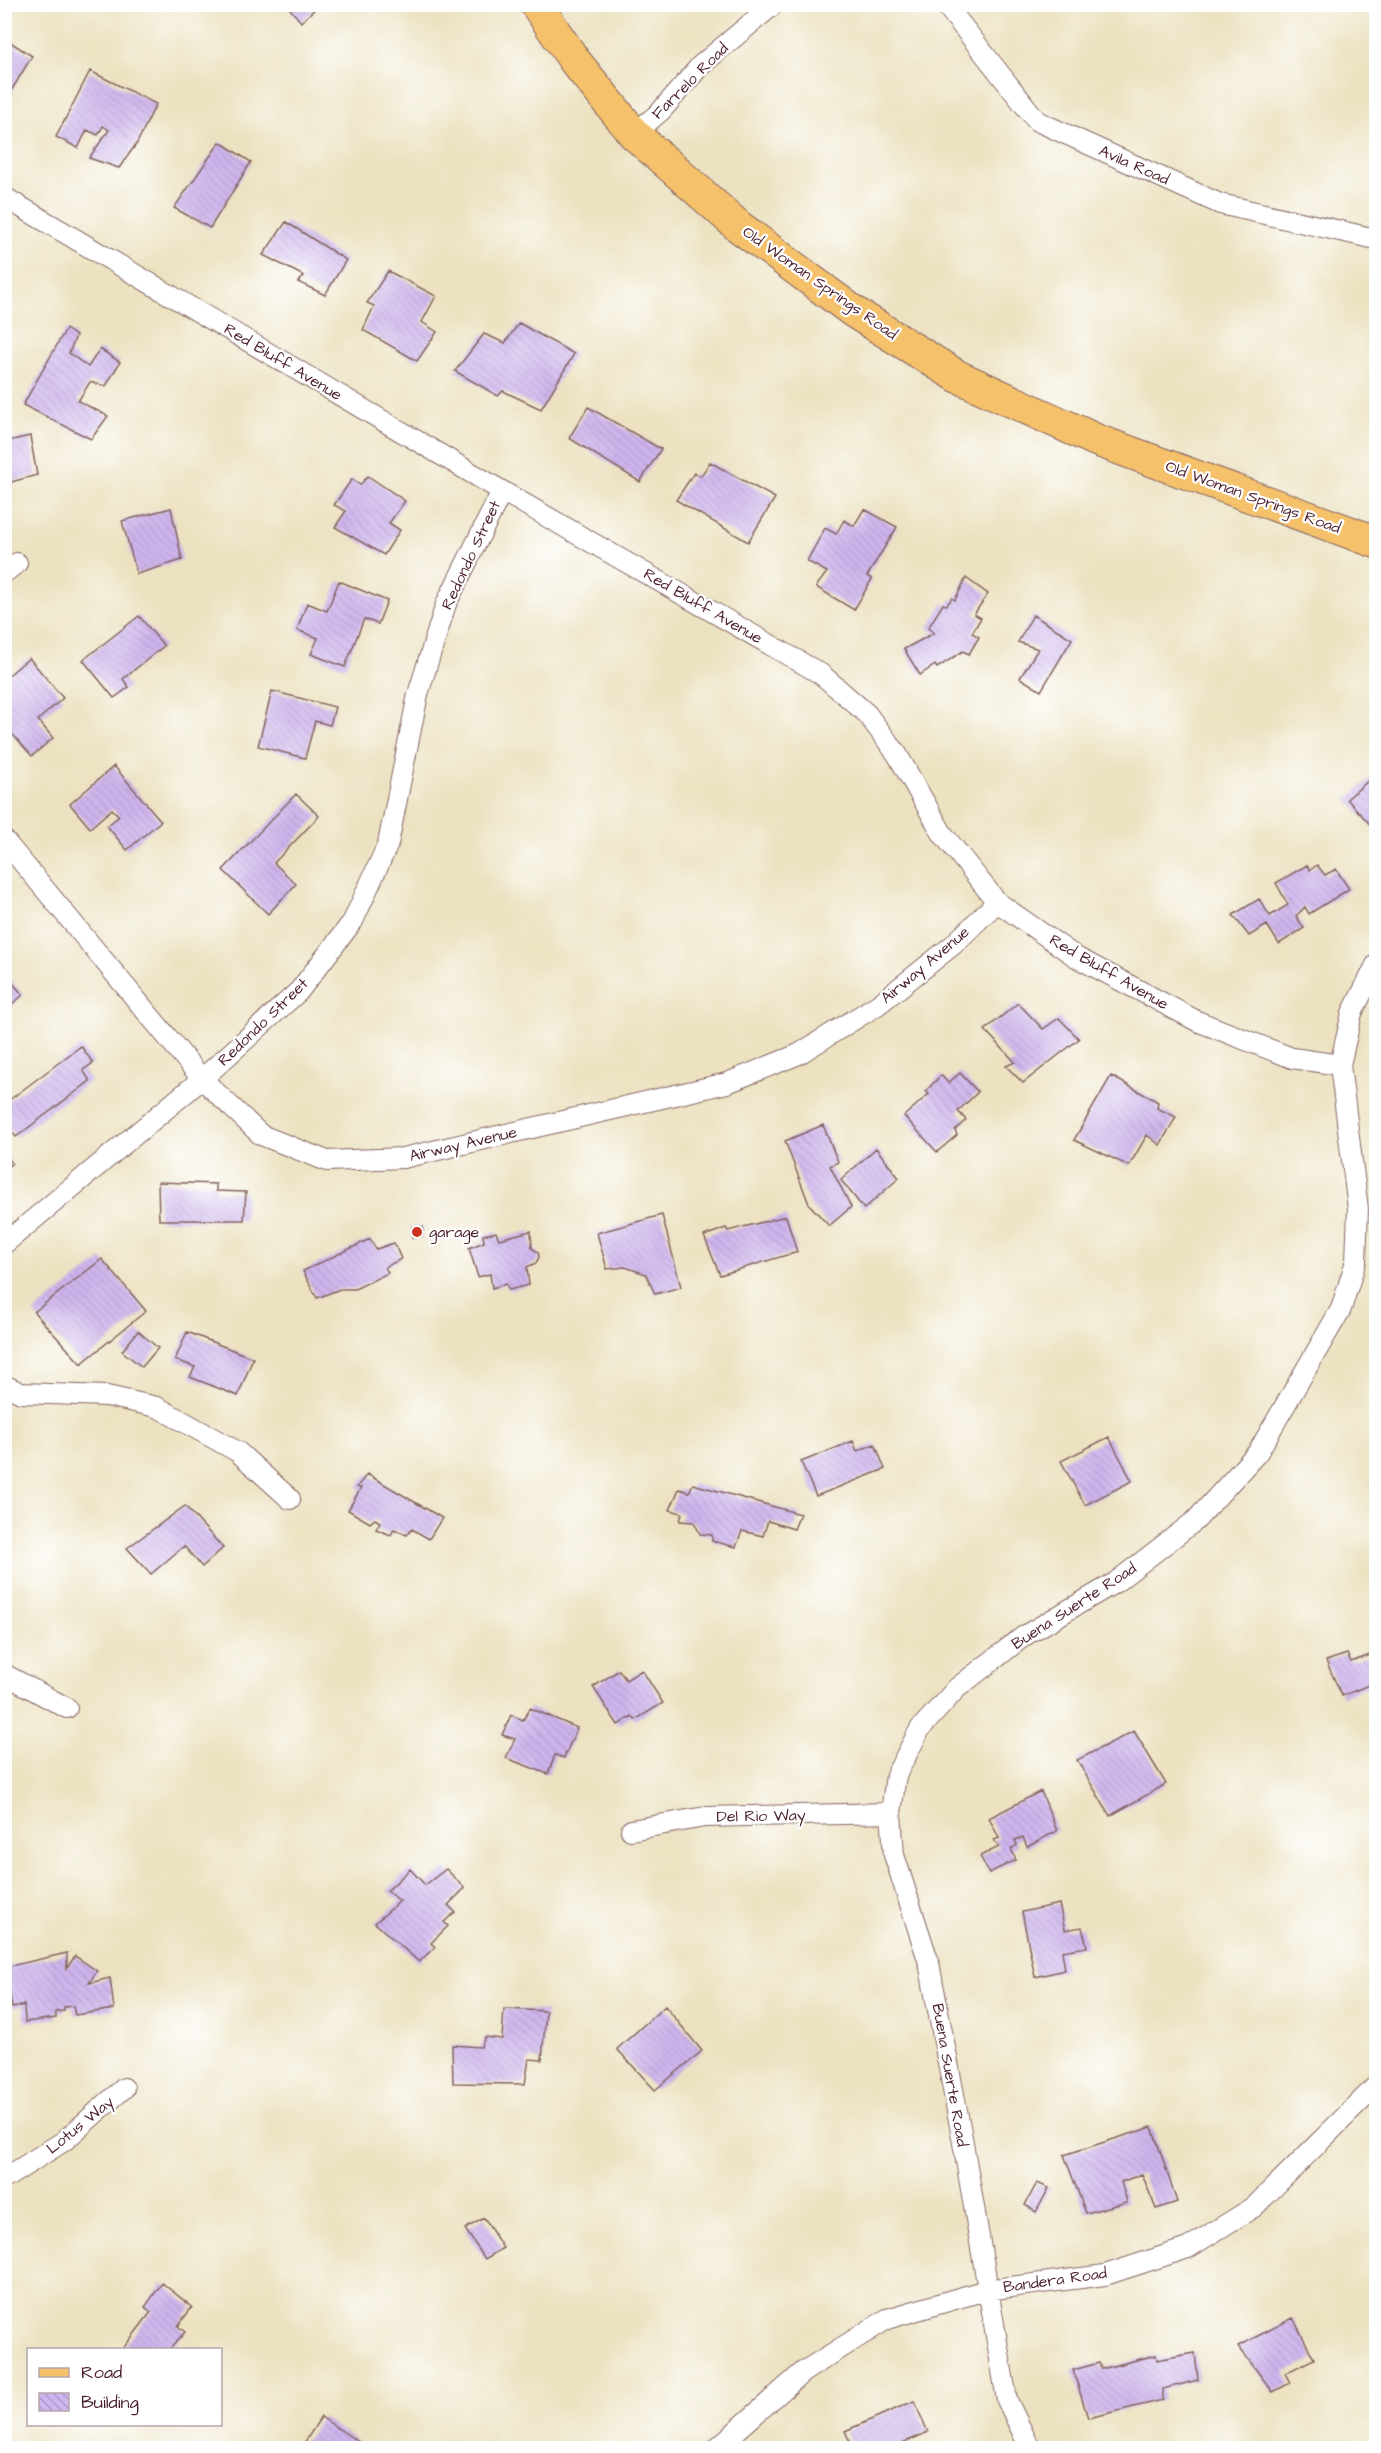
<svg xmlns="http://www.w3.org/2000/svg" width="1381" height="2453" viewBox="0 0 1381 2453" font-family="'Architects Daughter',sans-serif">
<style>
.building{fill:url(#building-back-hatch)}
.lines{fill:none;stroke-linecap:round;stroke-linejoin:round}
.street-casing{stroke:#836360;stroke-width:22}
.primary-casing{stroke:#836360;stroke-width:34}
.street{stroke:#fff;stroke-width:20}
.primary{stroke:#f5c16b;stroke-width:32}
.poi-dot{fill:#c8321e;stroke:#fff;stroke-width:2}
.labels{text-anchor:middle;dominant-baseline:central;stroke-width:4.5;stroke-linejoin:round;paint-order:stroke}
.street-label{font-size:16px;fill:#4a1f2b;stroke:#fff}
.poi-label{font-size:16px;fill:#4a1f2b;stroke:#fff;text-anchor:start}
</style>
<defs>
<pattern id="building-back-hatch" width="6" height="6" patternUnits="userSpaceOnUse" patternTransform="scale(1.5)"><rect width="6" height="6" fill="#ceb5ed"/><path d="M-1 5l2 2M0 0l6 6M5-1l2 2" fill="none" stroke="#b29bcb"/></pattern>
</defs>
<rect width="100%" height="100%" fill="#fff"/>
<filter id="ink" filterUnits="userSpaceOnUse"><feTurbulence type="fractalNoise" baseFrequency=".0167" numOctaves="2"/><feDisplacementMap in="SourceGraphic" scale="12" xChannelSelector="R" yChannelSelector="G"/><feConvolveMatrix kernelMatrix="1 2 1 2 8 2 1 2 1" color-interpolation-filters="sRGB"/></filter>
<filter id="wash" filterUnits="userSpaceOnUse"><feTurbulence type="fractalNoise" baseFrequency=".008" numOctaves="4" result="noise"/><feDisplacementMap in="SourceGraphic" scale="24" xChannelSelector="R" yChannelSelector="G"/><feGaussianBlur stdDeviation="1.35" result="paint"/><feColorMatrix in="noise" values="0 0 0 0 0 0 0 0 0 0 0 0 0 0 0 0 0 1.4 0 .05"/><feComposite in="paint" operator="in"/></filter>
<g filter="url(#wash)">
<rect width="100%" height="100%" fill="#ece2c1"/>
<g id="blocks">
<path class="building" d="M 286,4 L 320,4 L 301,22 Z
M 4,38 L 32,56 L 4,103 Z
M 90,71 L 156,104 L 137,143 L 119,168 L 89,158 L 109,130 L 103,126 L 98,135 L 87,130 L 78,148 L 56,137 Z
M 220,142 L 251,162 L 210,228 L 174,208 Z
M 286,222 L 346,260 L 325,295 L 298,282 L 304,276 L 263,255 Z
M 388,271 L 436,296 L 422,322 L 437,332 L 417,361 L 363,330 L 374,306 L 367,303 Z
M 519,323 L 574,354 L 541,409 L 503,391 L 498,396 L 455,371 L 484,334 L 505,343 Z
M 66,329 L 76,336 L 69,353 L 88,367 L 100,349 L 120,362 L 106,386 L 90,382 L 78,401 L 108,416 L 91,439 L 23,405 Z
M 588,407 L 661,449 L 640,482 L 569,438 Z
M 30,436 L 37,475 L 4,484 L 4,442 Z
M 710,462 L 775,498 L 748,542 L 676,500 L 694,473 L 701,476 Z
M 368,476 L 405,501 L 389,523 L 400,530 L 384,555 L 335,527 L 346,511 L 334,505 L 352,479 L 360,485 Z
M 171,508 L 182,560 L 137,574 L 122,521 Z
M 864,509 L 897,527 L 867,576 L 872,579 L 854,610 L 816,587 L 827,572 L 807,561 L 825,528 L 836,534 L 844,520 L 854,526 Z
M 966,578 L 988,594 L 974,614 L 981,618 L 972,633 L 979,637 L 969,654 L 963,651 L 937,668 L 935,665 L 920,675 L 904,649 L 934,633 L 928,628 L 943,604 L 947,605 L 952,598 L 955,600 Z
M 339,581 L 387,601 L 378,624 L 364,619 L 345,667 L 311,654 L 318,638 L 297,630 L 307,603 L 327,611 Z
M 1033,615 L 1072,639 L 1041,691 L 1020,678 L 1038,649 L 1018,642 Z
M 139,616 L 164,646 L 123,679 L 129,687 L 114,698 L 83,660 Z
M 29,658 L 63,698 L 38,720 L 53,738 L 32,756 L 4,725 L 4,679 Z
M 272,691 L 335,707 L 330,725 L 315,721 L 305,758 L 258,746 Z
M 114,766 L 161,821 L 127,850 L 107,826 L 119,816 L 112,809 L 90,828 L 70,804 Z
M 1376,774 L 1376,831 L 1347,799 Z
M 296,794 L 319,816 L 274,863 L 296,884 L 268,914 L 223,870 Z
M 1307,865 L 1310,870 L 1317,865 L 1325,875 L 1336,869 L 1349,889 L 1309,914 L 1305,907 L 1296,916 L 1304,928 L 1279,944 L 1267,925 L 1249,936 L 1233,915 L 1259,899 L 1270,916 L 1288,905 L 1276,883 Z
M 4,973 L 23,995 L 4,1011 Z
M 1018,1003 L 1043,1029 L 1059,1018 L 1079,1039 L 1023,1083 L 1006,1066 L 1015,1062 L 985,1030 Z
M 81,1046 L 93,1063 L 83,1070 L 90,1081 L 16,1137 L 4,1122 L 4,1104 Z
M 960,1073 L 978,1092 L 958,1111 L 966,1120 L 955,1130 L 957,1135 L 937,1152 L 904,1116 L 929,1094 L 926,1091 L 941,1075 L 948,1083 Z
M 1111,1076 L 1158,1102 L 1157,1108 L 1176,1117 L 1160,1145 L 1147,1135 L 1129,1166 L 1074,1140 Z
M 823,1125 L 838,1162 L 830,1166 L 851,1207 L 829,1226 L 809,1204 L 785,1141 Z
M 876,1148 L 899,1178 L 864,1209 L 841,1180 Z
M 4,1154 L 12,1163 L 4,1170 Z
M 158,1182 L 216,1184 L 216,1191 L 246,1192 L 244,1220 L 159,1220 Z
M 662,1215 L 681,1287 L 655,1294 L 646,1274 L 625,1267 L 607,1269 L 597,1233 Z
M 786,1216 L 797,1252 L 720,1275 L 704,1236 L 726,1228 L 728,1231 Z
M 412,1227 L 423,1227 L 422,1236 L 412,1238 Z
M 531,1231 L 532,1248 L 538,1252 L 539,1257 L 536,1263 L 527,1267 L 529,1285 L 509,1290 L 506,1284 L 492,1288 L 490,1274 L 478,1277 L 469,1248 L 484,1242 L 483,1235 L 496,1232 L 499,1239 Z
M 370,1239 L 376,1249 L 394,1243 L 401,1259 L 385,1267 L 388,1273 L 355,1289 L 340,1289 L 317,1298 L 303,1271 Z
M 102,1259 L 146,1311 L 81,1364 L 34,1312 Z
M 138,1331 L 158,1348 L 142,1367 L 122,1351 Z
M 187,1332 L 253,1358 L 238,1396 L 190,1377 L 195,1367 L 175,1360 Z
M 1109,1437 L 1132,1481 L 1085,1505 L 1061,1461 Z
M 853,1441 L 857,1451 L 875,1444 L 885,1469 L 816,1496 L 801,1462 Z
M 1376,1470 L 1376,1486 L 1371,1484 Z
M 367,1474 L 442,1518 L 429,1539 L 412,1529 L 407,1535 L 394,1529 L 391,1535 L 376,1529 L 380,1522 L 375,1519 L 370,1523 L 348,1510 L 361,1488 L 357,1487 Z
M 693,1484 L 800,1514 L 794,1529 L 768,1521 L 763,1536 L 742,1531 L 736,1547 L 712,1541 L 712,1535 L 700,1534 L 694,1522 L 680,1521 L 682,1513 L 670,1510 L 679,1489 L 689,1492 Z
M 185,1506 L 223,1548 L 202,1567 L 184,1546 L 151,1574 L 127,1548 Z
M 1376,1642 L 1376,1682 L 1342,1696 L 1326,1661 L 1347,1654 L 1351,1662 L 1375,1653 L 1370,1644 Z
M 619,1670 L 626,1680 L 642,1670 L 663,1703 L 635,1720 L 632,1716 L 618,1725 L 593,1687 Z
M 530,1708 L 577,1728 L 564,1758 L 555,1755 L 548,1774 L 506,1758 L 515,1739 L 502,1735 L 511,1715 L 523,1720 Z
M 1134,1731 L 1166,1784 L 1110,1816 L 1077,1760 Z
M 1041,1791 L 1057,1831 L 1027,1847 L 1023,1837 L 1015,1840 L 1017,1845 L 1011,1849 L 1016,1860 L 989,1873 L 980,1856 L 999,1847 L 994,1840 L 999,1838 L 989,1818 Z
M 410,1869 L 425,1885 L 446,1869 L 465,1888 L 448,1905 L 455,1912 L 444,1922 L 448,1926 L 431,1943 L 435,1947 L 419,1962 L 375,1923 L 400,1901 L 387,1891 Z
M 1059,1904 L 1065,1930 L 1082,1927 L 1087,1947 L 1062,1951 L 1065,1970 L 1035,1977 L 1022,1912 Z
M 67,1953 L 67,1968 L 75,1956 L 97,1971 L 89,1983 L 110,1978 L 114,2009 L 75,2015 L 73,2006 L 64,2007 L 64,2011 L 56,2012 L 56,2018 L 25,2022 L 24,2005 L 12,2008 L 6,1967 Z
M 665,2006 L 702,2051 L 655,2090 L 617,2049 Z
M 504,2009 L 546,2011 L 542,2060 L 529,2059 L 525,2084 L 453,2083 L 452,2045 L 481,2047 L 485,2037 L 502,2039 Z
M 1152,2127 L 1177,2202 L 1156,2209 L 1142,2174 L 1121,2182 L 1127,2202 L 1086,2213 L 1064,2155 Z
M 1037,2183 L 1049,2188 L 1036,2212 L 1025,2205 Z
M 484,2218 L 503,2248 L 485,2259 L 465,2229 Z
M 162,2283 L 192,2307 L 178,2326 L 185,2332 L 169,2350 L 122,2350 L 151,2312 L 145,2307 Z
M 1293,2318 L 1314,2359 L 1285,2373 L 1290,2383 L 1273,2392 L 1238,2346 Z
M 1195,2353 L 1198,2380 L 1163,2389 L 1163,2400 L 1088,2418 L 1073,2370 L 1099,2363 L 1101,2369 L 1156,2355 L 1157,2360 Z
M 914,2401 L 928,2432 L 892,2448 L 853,2448 L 845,2431 Z
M 321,2417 L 363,2445 L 360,2448 L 301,2448 Z"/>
</g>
</g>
<g filter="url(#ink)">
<use href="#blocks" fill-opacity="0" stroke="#836360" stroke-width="1.5"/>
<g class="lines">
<defs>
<path id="street" d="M 945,4 L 1037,121 L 1220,204 L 1376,239
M 634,134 L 661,111 L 700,66 L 774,4
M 4,197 L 502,491 L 821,674 L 867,714 L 897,754 L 942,833 L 997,902 L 1076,957 L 1197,1021 L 1292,1058 L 1340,1065
M 4,573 L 17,563
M 4,840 L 202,1079 L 261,1135 L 327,1161 L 403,1158 L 727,1083 L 799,1054 L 879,1004 L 953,945 L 997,902
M 4,1244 L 202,1079 L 299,991 L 353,921 L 388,844 L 418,694 L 446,604 L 502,491
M 4,1385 L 21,1393 L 107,1396 L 157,1407 L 238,1452 L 290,1499
M 4,1674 L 67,1708
M 631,1830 L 705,1817 L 891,1813
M 4,2179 L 64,2141 L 124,2088
M 717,2448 L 803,2372 L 887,2319 L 986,2290 L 1105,2275 L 1188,2248 L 1254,2207 L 1376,2086
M 1030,2448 L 1007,2400 L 962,2137 L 929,1963 L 894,1855 L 891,1813 L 896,1775 L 920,1729 L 957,1688 L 1024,1636 L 1116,1582 L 1196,1520 L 1258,1452 L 1341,1309 L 1356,1261 L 1358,1209 L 1340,1065 L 1352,1013 L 1376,965"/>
<path id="primary" d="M 536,4 L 574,60 L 634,134 L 738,226 L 854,312 L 957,376 L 1096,440 L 1376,542"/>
</defs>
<use href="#street" class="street-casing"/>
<use href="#primary" class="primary-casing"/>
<use href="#street" class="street"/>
<use href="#primary" class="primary"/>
</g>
</g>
<circle class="poi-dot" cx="417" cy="1232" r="6"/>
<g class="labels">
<g class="street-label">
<text transform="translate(690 81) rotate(-45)">Farrelo Road</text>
<text transform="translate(1134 165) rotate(24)">Avila Road</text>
<text transform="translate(820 283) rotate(35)">Old Woman Springs Road</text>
<text transform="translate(283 362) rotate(31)">Red Bluff Avenue</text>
<text transform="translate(1253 497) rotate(20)">Old Woman Springs Road</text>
<text transform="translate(471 555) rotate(-65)">Redondo Street</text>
<text transform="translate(703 606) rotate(30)">Red Bluff Avenue</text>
<text transform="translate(925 965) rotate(-40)">Airway Avenue</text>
<text transform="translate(1109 972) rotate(30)">Red Bluff Avenue</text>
<text transform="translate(263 1022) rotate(-44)">Redondo Street</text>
<text transform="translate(463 1144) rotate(-13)">Airway Avenue</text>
<text transform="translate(1074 1606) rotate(-33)">Buena Suerte Road</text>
<text transform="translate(761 1816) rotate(-1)">Del Rio Way</text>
<text transform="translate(950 2075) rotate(80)">Buena Suerte Road</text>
<text transform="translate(80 2125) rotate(-39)">Lotus Way</text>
<text transform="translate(1055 2280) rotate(-8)">Bandera Road</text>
</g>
<g class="poi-label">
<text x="429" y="1232">garage</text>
</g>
</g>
<rect width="1381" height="2453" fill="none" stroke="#fff" stroke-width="24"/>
<rect x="27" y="2348" width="195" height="78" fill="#ffffff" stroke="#b7a5aa" stroke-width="1.5"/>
<rect x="39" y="2368" width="30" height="9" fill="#f5c16b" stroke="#b7a5aa" stroke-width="1.5"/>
<text x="81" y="2378" font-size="18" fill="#4a1f2b">Road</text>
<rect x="39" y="2393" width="30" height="18" fill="url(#building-back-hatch)" stroke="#b7a5aa" stroke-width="1.5"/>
<text x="81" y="2408" font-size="18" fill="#4a1f2b">Building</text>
</svg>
